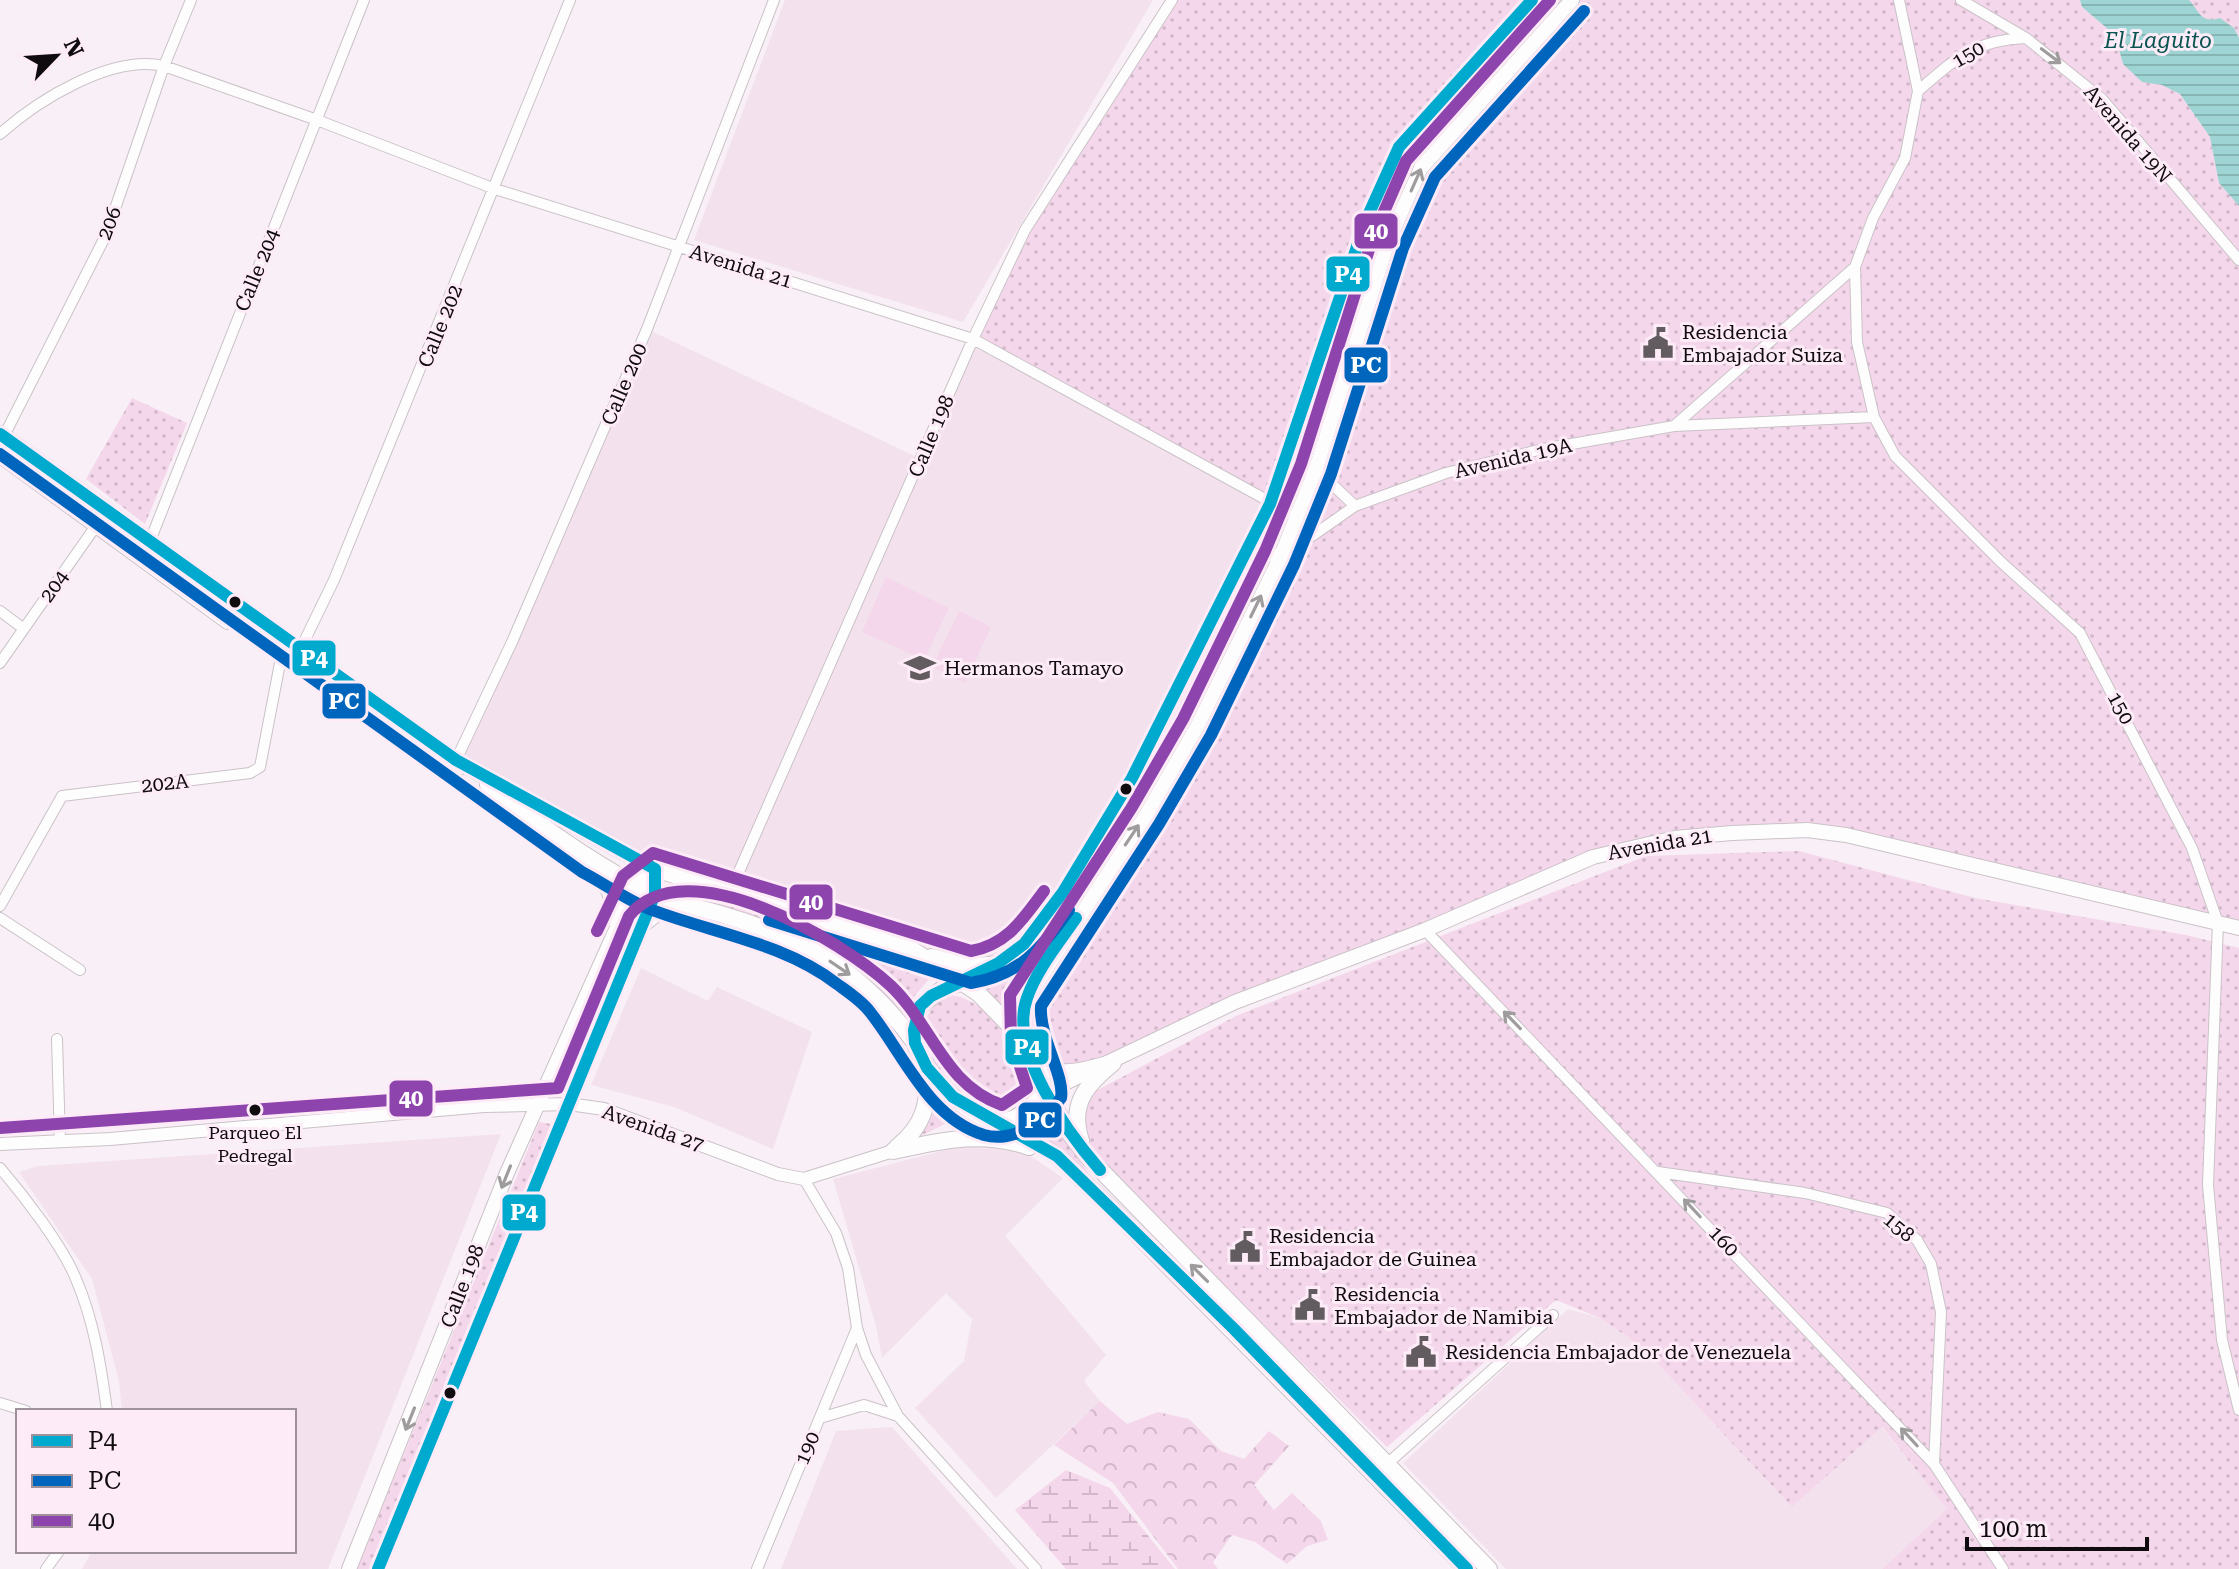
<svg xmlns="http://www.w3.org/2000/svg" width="2239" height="1569" viewBox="0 0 2239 1569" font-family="'Roboto Serif',serif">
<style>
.built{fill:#f3e2ed}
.grass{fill:url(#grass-dots)}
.forest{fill:url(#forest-crowns)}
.wetland{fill:url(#wetland-marsh)}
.park{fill:#f5d7ec}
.water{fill:url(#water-rules)}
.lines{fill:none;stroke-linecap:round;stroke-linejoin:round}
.minor-casing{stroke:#cac2c7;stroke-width:12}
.tertiary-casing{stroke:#cac2c7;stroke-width:14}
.secondary-casing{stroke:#cac2c7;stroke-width:16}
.primary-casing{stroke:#cac2c7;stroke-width:18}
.minor{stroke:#fefdfe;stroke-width:10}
.tertiary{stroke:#fefdfe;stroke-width:12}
.secondary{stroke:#fefdfe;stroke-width:14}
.primary{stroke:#fefdfe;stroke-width:16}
.bus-1-casing{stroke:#fdebf7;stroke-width:18}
.bus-2-casing{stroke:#fdebf7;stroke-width:18}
.bus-3-casing{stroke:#fdebf7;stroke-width:18}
.bus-1{stroke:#00a9ce;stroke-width:12}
.bus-2{stroke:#0065bd;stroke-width:12}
.bus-3{stroke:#8e44ad;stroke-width:12}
.oneway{stroke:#9f9c9e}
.bus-dot{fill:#100b0e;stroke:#fdebf7;stroke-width:3}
.labels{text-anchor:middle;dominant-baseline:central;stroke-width:6;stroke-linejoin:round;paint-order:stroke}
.bus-label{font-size:18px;fill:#100b0e;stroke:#fdebf7}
.street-label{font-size:20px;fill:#100b0e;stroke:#fdebf7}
.poi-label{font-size:20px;fill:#100b0e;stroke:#fdebf7;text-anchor:start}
.water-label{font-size:22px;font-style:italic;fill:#0a5451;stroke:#fdebf7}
.line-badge{stroke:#fdebf7;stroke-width:3}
.badge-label{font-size:22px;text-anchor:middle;font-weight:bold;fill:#fff}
</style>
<defs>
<pattern id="grass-dots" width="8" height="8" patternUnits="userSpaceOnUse" patternTransform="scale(2)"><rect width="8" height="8" fill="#f5d7ec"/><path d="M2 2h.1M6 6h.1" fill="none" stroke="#d1b7c9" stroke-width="1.8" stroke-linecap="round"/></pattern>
<pattern id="forest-crowns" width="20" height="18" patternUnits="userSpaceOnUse" patternTransform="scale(2)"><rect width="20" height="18" fill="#f5d7ec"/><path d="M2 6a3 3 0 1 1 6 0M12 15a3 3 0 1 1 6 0" fill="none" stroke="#d1b7c9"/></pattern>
<pattern id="wetland-marsh" width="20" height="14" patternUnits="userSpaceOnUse" patternTransform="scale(2)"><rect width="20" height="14" fill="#f5d7ec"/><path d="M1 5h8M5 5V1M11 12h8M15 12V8" fill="none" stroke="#d1b7c9"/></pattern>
<pattern id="water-rules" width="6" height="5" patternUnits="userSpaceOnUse" patternTransform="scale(2)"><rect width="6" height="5" fill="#9ed4d3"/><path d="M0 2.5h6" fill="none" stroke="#87b5b4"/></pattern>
</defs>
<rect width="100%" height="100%" fill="#f9eff6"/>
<path class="built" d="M 785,0 L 1153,0 L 963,322 L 694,240 Z
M 647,329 L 921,459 L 973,339 L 1270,504 L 1063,892 L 1006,958 L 970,967 L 655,869 L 456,760 Z
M 641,968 L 708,1001 L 717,987 L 812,1032 L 773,1149 L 674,1107 L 591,1085 Z
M 501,1134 L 328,1569 L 82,1569 L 92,1551 L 294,1551 L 294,1411 L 122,1411 L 119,1381 L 92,1279 L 19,1172 L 38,1166 Z
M 969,1144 L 1028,1154 L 1063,1178 L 1005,1236 L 1106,1355 L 1084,1381 L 1100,1401 L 996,1498 L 915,1408 L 964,1361 L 972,1319 L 946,1293 L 882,1358 L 876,1326 L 833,1179 Z
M 1568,1309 L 1600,1318 L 1641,1346 L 1792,1507 L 1881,1427 L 1948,1509 L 1882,1569 L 1506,1569 L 1403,1463 Z
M 892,1427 L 1017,1569 L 781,1569 L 836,1431 Z"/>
<path class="grass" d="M 1172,0 L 1532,0 L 1399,147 L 1270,504 L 973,339 L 1025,230 Z
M 1545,0 L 1562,0 L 1419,160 L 1393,206 L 1386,205 L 1384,200 L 1406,159 Z
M 1572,0 L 2080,0 L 2082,7 L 2115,35 L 2123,64 L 2142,81 L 2162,85 L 2180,94 L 2210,137 L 2219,183 L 2239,206 L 2239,928 L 1807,830 L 1621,848 L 1085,1071 L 1033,1058 L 1025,1001 L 1146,815 L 1280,558 L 1421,168 Z
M 2189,0 L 2239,0 L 2239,38 L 2234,28 L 2201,18 Z
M 1374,235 L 1381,241 L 1380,249 L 1308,457 L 1303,457 L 1297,448 L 1370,237 Z
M 132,398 L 187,423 L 145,524 L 86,479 Z
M 0,443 L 94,510 L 90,516 L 0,452 Z
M 1256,561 L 1265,569 L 1264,576 C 1201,698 1134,820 1057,934 C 1040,959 1011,986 1009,1017 L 979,986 L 1030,952 L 1070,894 L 1173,718 L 1249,564 Z
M 1799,851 L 1975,898 L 2186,935 L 2239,948 L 2239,1569 L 1882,1569 L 1947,1509 L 1882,1427 L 1792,1507 L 1641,1346 L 1600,1318 L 1556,1300 L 1387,1447 L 1115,1178 C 1091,1149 1072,1130 1094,1092 L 1238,1015 L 1646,856 Z
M 675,883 L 885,952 L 908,962 L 929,979 L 902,1011 C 834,938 762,922 671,892 L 670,887 Z
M 636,901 L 645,907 L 565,1089 L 558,1091 L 552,1084 Z
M 950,995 C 986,997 1036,1058 1032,1094 C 1025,1100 1016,1111 1008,1112 C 965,1120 880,1031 950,995 Z
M 936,1091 L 965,1114 L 919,1137 L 932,1115 Z
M 1047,1107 L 1059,1132 L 1096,1184 L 1023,1127 L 1043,1115 Z
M 539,1122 L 551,1124 L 551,1130 L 374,1560 L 370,1569 L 357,1569 Z"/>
<path class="forest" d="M 1100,1401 L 1127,1424 L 1158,1412 L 1189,1419 L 1221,1451 L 1244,1459 L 1269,1431 L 1289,1446 L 1254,1485 L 1274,1510 L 1292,1493 L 1321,1521 L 1328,1540 L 1307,1546 L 1287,1564 L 1255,1542 L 1232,1535 L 1213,1562 L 1218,1569 L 1178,1569 L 1113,1483 L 1054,1445 Z"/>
<path class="wetland" d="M 1066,1470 L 1110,1488 L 1175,1569 L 1066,1569 L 1015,1510 Z"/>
<path class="park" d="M 886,577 L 949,608 L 924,660 L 862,632 Z
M 959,611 L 991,627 L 965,683 L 932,667 Z"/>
<path class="water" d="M 2080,0 L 2189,0 C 2200,11 2200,24 2220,18 L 2234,28 L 2239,38 L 2239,206 L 2219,183 L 2210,137 L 2180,94 L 2162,85 L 2142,82 L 2123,64 L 2115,35 L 2082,7 Z"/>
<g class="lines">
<defs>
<path id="minor" d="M 1899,0 L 1918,91 L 1905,158 L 1873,218 L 1855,267 L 1857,342 L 1874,417 L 1895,456 L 2001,562 L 2080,633 L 2192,848 L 2218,923 L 2208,1185 L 2222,1340 L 2239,1410
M 1961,0 L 2026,38 L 2102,99 L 2239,260
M 1918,91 C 1955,59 1974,40 2026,38
M 0,134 C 38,100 112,54 164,66 L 317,120 L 495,189 L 973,339 L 1296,516
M 1674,426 L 1855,267
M 4,436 L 106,235 L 164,66 L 191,0
M 0,458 L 227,624
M 1316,469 L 1355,506
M 150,541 L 364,0
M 1282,557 L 1355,506 L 1446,473 L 1543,449 L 1674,426 L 1874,417
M 0,611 L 24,629
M 0,663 L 107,510
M 456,760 L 512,642 L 647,329 L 774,0
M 730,892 L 973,339 L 1025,230 L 1172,0
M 0,906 L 62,796 L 250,773 L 260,767 L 281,658 L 301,648 L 334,580 L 570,0
M 0,918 L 80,970
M 1425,930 L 1934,1464 L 2003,1569
M 57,1039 L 60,1141
M 0,1168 C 24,1196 62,1245 76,1279 C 94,1321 101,1366 107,1411
M 1658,1172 L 1805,1193 L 1887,1213 L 1917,1240 L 1931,1264 L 1941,1312 L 1934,1464
M 804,1179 L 836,1233 L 848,1268 L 857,1328 L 866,1355 L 898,1416 L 1036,1569
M 0,1403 L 26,1411
M 820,1418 L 864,1405 L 898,1416
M 1386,1465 L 1553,1315
M 46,1569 L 59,1551
M 757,1569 L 857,1328"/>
<path id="tertiary" d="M 0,1144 L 110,1139 L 484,1106 L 569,1104 L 604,1109 L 778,1174 L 804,1179 L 893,1151"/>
<path id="secondary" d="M 1286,458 L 1316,469
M 1251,546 L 1280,558
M 961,983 L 997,964 L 1024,944 L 1063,892 L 1132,778 L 1270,504 L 1366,220 L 1399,147 L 1532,0
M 1027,1048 L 1022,1025 L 1025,1001 L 1146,815 L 1197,727 L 1280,558 L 1316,469 L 1388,242 L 1421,168 L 1572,0
M 1046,1092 L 1235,1002 L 1425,930 L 1593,857 L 1675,838 L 1732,833 L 1807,830 L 1846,835 L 2239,928
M 349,1569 L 507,1173 L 636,885 L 655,869
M 378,1569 L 655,894 L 655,869"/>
<path id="primary" d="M 0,434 L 463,766
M 456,760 L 655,869 L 908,947 L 978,993 L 1013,1029 L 1033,1058 L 1046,1092 L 1070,1134 L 1088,1157 L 1489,1569
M 488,785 C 539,825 593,864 651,893 C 674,904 703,908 727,916 C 810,941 864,973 915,1043
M 593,862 L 610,892 L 618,924
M 643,924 L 659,911 L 686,905
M 932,957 L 970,967 L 997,964
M 961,983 L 945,987 L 920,1006 C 916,1017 912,1031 915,1043 C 922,1071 975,1128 1006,1121 C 1023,1117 1034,1104 1046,1092
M 1033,1058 C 1053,1081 1083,1071 1108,1064
M 1003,1122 L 1057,1156 L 1120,1217 L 1467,1569
M 1081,1141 C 1069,1104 1086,1085 1113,1063
M 897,1147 C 924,1126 930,1102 927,1068
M 893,1151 C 940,1141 982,1130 1029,1147"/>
</defs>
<use href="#minor" class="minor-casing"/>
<use href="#tertiary" class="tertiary-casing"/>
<use href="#secondary" class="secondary-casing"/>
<use href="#primary" class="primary-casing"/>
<use href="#minor" class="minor"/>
<use href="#tertiary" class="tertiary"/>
<use href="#secondary" class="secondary"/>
<use href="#primary" class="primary"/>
<defs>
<path id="bus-1" d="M 0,434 L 456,760 L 655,869 L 655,894 L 378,1569
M 1076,918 C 1059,943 1037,969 1027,998 C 1008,1051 1067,1132 1100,1170
M 1467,1569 L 1234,1329 L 1057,1156 L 953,1097 L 927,1068 L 915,1043 L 914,1030 L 920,1006 L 931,996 L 997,964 L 1024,944 L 1063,892 L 1132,778 L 1270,504 L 1366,220 L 1399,147 L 1532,0"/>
<path id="bus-2" d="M 0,454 L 582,872 C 605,884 628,901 652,910 C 713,933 784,943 837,984 C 848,992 862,1001 870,1012 C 903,1053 928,1118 984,1135 C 1013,1143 1045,1122 1061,1098 C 1065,1076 1039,1038 1041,1006 L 1159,824 L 1211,735 L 1294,565 L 1331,474 L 1403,248 L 1435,177 L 1584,11
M 769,920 L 971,983 C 1020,975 1042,948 1069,910"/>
<path id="bus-3" d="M 597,931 L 623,876 L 653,853 L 971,951 C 1008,944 1023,919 1044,891
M 0,1128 L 558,1088 L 629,916 C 686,847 841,940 891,986 C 932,1025 944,1085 1002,1105 L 1027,1088 L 1011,1039 L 1010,995 L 1132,807 L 1183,719 L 1265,551 L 1301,464 L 1373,237 L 1406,161 L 1550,0"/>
</defs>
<use href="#bus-1" class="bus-1-casing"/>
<use href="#bus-2" class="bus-2-casing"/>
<use href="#bus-3" class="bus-3-casing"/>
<use href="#bus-1" class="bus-1"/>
<use href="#bus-2" class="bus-2"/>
<use href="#bus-3" class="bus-3"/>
</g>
<defs><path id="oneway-shaft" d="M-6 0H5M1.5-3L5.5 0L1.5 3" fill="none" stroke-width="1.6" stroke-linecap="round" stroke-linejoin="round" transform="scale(2)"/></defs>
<g class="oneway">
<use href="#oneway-shaft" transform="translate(2051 56) rotate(37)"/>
<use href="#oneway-shaft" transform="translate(1416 180) rotate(-66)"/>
<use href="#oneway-shaft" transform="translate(1256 606) rotate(-64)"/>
<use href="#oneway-shaft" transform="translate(1132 835) rotate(-56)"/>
<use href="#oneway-shaft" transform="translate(840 968) rotate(34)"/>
<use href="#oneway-shaft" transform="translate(1512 1020) rotate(-134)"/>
<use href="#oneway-shaft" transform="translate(506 1177) rotate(112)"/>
<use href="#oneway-shaft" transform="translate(1692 1208) rotate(-133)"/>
<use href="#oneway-shaft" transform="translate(1199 1273) rotate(-135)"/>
<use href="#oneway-shaft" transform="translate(410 1419) rotate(112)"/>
<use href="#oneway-shaft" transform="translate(1909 1437) rotate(-133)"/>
</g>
<defs>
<symbol id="civic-bare" viewBox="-9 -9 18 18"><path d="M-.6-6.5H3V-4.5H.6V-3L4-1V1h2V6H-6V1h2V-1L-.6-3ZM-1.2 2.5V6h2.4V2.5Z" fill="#625b5f" stroke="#fdebf7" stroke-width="2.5" paint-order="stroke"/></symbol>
<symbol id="university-bare" viewBox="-9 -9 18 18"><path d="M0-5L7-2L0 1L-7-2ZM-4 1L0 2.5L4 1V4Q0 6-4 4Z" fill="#625b5f" stroke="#fdebf7" stroke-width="2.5" paint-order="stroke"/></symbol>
</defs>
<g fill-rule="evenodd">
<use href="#civic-bare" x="1636" y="321" width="44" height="44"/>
<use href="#university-bare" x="898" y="646" width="44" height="44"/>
<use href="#civic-bare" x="1223" y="1225" width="44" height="44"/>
<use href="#civic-bare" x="1288" y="1283" width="44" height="44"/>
<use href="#civic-bare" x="1399" y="1330" width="44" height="44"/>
</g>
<g class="bus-dot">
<circle cx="235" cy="602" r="7"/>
<circle cx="1126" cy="789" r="7"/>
<circle cx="255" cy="1110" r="7"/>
<circle cx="450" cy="1393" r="7"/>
</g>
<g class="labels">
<g class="bus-label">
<text x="255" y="1132">Parqueo El<tspan x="255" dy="23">Pedregal</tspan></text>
</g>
<g class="street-label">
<text transform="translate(1968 54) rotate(-30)">150</text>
<text transform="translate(2128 134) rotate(49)">Avenida 19N</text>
<text transform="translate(109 223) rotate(-69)">206</text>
<text transform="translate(741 266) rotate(17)">Avenida 21</text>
<text transform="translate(257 270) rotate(-68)">Calle 204</text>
<text transform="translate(440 326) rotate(-68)">Calle 202</text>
<text transform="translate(624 384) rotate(-67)">Calle 200</text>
<text transform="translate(931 436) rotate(-67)">Calle 198</text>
<text transform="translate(1513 458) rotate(-13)">Avenida 19A</text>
<text transform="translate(54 586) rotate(-55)">204</text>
<text transform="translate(2121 708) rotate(62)">150</text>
<text transform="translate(165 783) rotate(-6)">202A</text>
<text transform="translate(1660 844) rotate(-10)">Avenida 21</text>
<text transform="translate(653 1128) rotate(19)">Avenida 27</text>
<text transform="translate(1899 1227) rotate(40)">158</text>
<text transform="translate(1724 1241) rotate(47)">160</text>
<text transform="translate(462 1286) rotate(-69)">Calle 198</text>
<text transform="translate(807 1448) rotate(-67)">190</text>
</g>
<g class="poi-label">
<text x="1682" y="332">Residencia<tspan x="1682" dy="23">Embajador Suiza</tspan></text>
<text x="944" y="668">Hermanos Tamayo</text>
<text x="1269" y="1236">Residencia<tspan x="1269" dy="23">Embajador de Guinea</tspan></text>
<text x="1334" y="1294">Residencia<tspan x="1334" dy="23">Embajador de Namibia</tspan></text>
<text x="1445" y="1352">Residencia Embajador de Venezuela</text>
</g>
<g class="water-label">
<text x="2158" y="40">El Laguito</text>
</g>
</g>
<g class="line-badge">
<rect x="1353" y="212" width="46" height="38" rx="8" fill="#8e44ad"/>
<rect x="1325" y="255" width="46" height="38" rx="8" fill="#00a9ce"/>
<rect x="1343" y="346" width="46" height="38" rx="8" fill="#0065bd"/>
<rect x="291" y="639" width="46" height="38" rx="8" fill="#00a9ce"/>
<rect x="321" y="682" width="46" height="38" rx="8" fill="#0065bd"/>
<rect x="788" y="883" width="46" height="38" rx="8" fill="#8e44ad"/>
<rect x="1004" y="1028" width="46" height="38" rx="8" fill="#00a9ce"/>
<rect x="388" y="1079" width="46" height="39" rx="8" fill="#8e44ad"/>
<rect x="1017" y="1101" width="46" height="38" rx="8" fill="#0065bd"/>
<rect x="501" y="1193" width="46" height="39" rx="8" fill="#00a9ce"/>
</g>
<g class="badge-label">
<text x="1376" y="239">40</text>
<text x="1348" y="282">P4</text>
<text x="1366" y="373">PC</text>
<text x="314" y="666">P4</text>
<text x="344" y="709">PC</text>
<text x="811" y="910">40</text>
<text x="1027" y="1055">P4</text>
<text x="411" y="1106">40</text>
<text x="1040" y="1128">PC</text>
<text x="524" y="1220">P4</text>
</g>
<rect x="16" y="1409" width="280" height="144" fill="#fdebf7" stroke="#9e919a" stroke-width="2"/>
<rect x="32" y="1435" width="40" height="12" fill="#00a9ce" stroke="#9e919a" stroke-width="2"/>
<text x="88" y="1449" font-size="24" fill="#100b0e">P4</text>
<rect x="32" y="1475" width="40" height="12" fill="#0065bd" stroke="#9e919a" stroke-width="2"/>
<text x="88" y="1489" font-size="24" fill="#100b0e">PC</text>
<rect x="32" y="1515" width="40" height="12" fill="#8e44ad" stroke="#9e919a" stroke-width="2"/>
<text x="88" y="1529" font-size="24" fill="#100b0e">40</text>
<g transform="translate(56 56) rotate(65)" stroke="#fdebf7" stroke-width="6" paint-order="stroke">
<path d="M0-6L14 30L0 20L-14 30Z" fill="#100b0e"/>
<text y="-12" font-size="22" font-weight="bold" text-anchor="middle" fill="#100b0e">N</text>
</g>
<path d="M1967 1537v12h180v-12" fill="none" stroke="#100b0e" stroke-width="4"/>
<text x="1979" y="1537" font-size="24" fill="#100b0e" stroke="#fdebf7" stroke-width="6" paint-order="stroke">100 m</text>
</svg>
